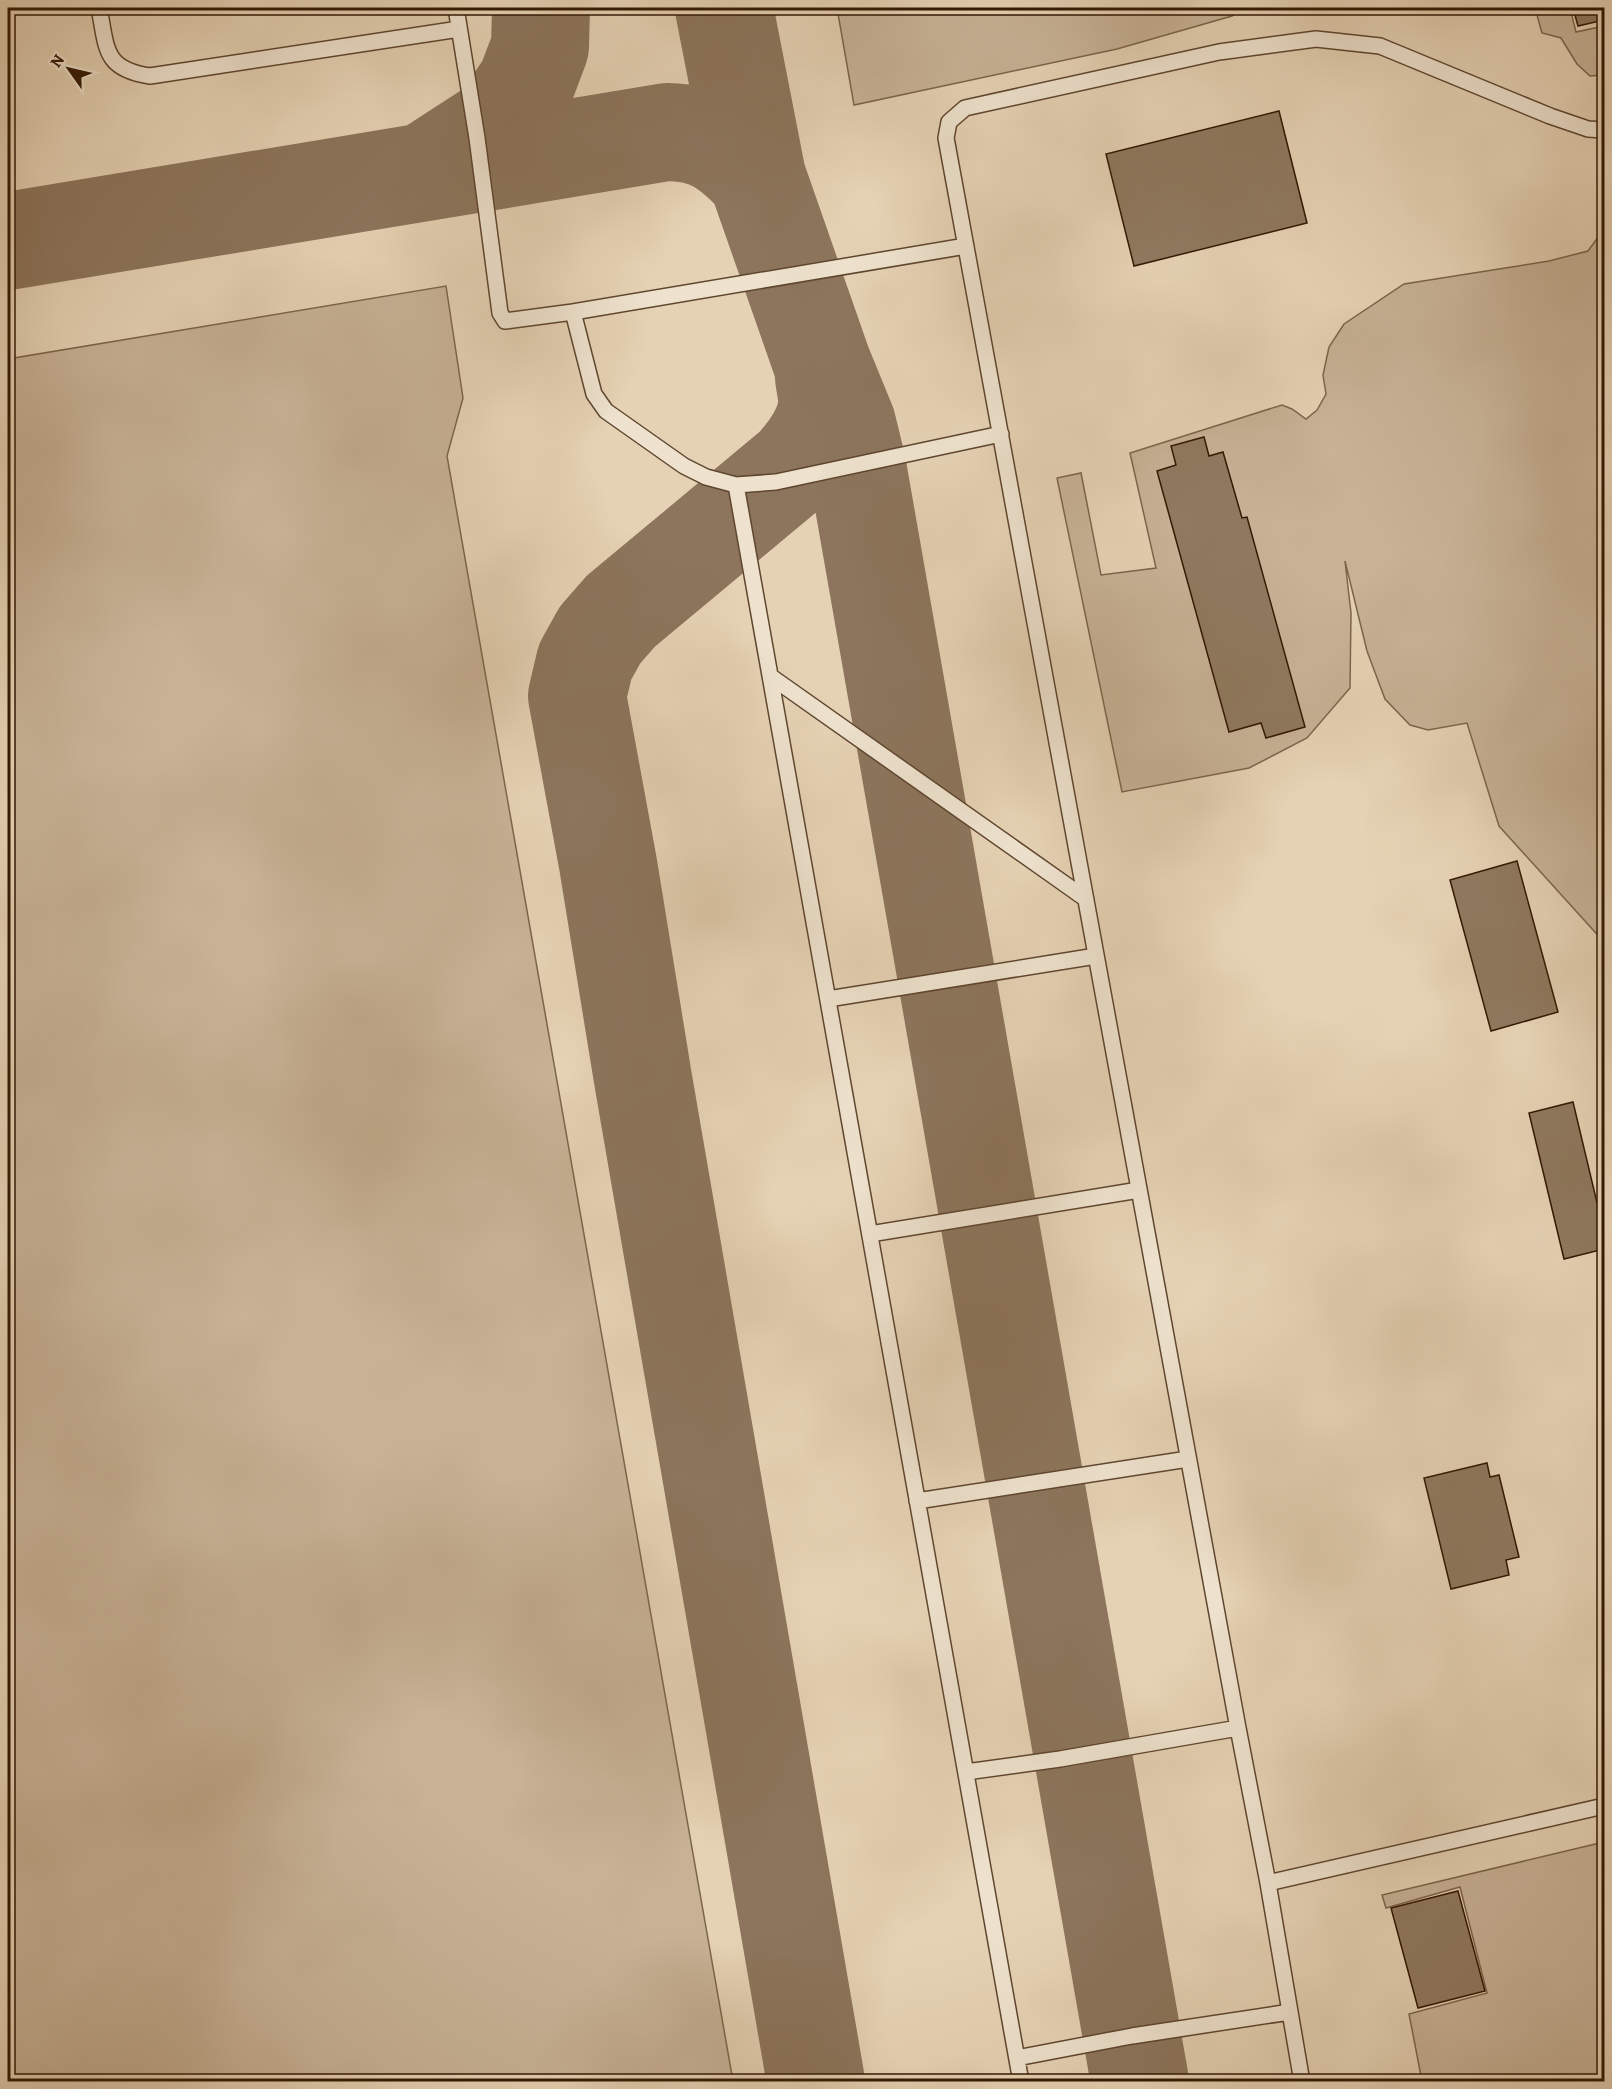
<svg xmlns="http://www.w3.org/2000/svg" width="1612" height="2089" viewBox="0 0 1612 2089" font-family="Alegreya,serif">
<style>
.green{fill:#c7b296;stroke:#7c654c;stroke-width:1.5}
.lines{fill:none;stroke-linecap:round;stroke-linejoin:round}
.taxiway{stroke:#8c755c;stroke-width:98}
.building{fill:#8f795f;stroke:#321803;stroke-width:1.5}
.service-casing{stroke:#5f462f;stroke-width:18}
.service{stroke:#eee2ce;stroke-width:15}
</style>
<rect width="100%" height="100%" fill="#e5d2b4"/>
<filter id="stains"><feTurbulence type="fractalNoise" baseFrequency=".00333" numOctaves="4"/><feColorMatrix values="0 0 0 0 .2 0 0 0 0 .09 0 0 0 0 .02 0 0 0 .5 -.17"/></filter>
<radialGradient id="worn" r=".72"><stop offset=".6" stop-color="#630" stop-opacity="0"/><stop offset="1" stop-color="#630" stop-opacity=".3"/></radialGradient>
<path class="green" d="M 837,8 L 1243,8 L 1232,16 L 1117,49 L 854,105 Z
M 1535,8 L 1570,8 L 1576,32 L 1604,26 L 1604,75 L 1590,76 L 1577,64 L 1561,38 L 1542,33 Z
M 1604,229 L 1604,942 L 1499,826 L 1467,723 L 1428,730 L 1410,725 L 1385,699 L 1367,651 L 1345,561 L 1351,613 L 1350,688 L 1307,738 L 1249,768 L 1122,792 L 1057,478 L 1081,473 L 1101,575 L 1156,568 L 1130,453 L 1282,405 L 1292,409 L 1306,419 L 1317,410 L 1326,394 L 1323,375 L 1329,347 L 1344,324 L 1404,284 L 1549,261 L 1588,251 Z
M 446,286 L 463,398 L 447,456 L 733,2081 L 8,2081 L 8,359 Z
M 1604,1842 L 1604,2081 L 1422,2081 L 1409,2014 L 1487,1993 L 1460,1887 L 1386,1908 L 1382,1895 Z"/>
<g class="lines">
<path class="taxiway" d="M 724,8 L 757,177 L 822,363 L 847,424 L 857,465 L 1140,2082
M 428,170 L 499,124 L 526,84 L 540,47 L 541,8
M 8,241 L 667,132 C 710,133 728,147 757,177
M 816,2082 L 643,1079 L 608,864 L 577,696 L 585,662 L 600,635 L 621,611 L 794,467 C 809,450 825,429 827,405 C 828,397 825,386 824,377"/>
</g>
<path class="building" d="M 1573,8 L 1604,8 L 1604,20 L 1578,26 Z
M 1279,111 L 1307,223 L 1134,266 L 1106,154 Z
M 1204,437 L 1209,456 L 1223,452 L 1242,518 L 1247,517 L 1305,727 L 1266,738 L 1261,723 L 1229,732 L 1157,471 L 1176,465 L 1171,446 Z
M 1517,861 L 1558,1012 L 1491,1031 L 1450,880 Z
M 1573,1102 L 1604,1232 L 1604,1249 L 1564,1259 L 1529,1113 Z
M 1487,1463 L 1490,1477 L 1499,1475 L 1519,1557 L 1506,1560 L 1509,1575 L 1451,1589 L 1424,1478 Z
M 1458,1891 L 1485,1991 L 1418,2008 L 1391,1908 Z"/>
<g class="lines">
<defs>
<path id="service" d="M 99,8 C 107,48 103,69 150,76 L 459,29
M 456,8 L 477,138 L 500,313 L 505,321 L 573,312 L 966,246
M 573,312 L 594,394 L 606,411 L 684,466 L 706,477 L 736,485 L 776,482 L 1001,434
M 736,485 L 1021,2082
M 770,676 L 1086,899
M 828,999 L 1096,956
M 870,1234 L 1139,1190
M 917,1501 L 1188,1459
M 966,1772 L 1060,1759 L 1238,1728
M 1268,1883 L 1604,1806
M 1017,2058 L 1132,2036 L 1290,2012
M 1302,2082 L 1268,1883 L 1238,1728 L 946,138 L 949,122 L 965,108 L 1219,52 L 1316,39 L 1380,46 L 1550,116 L 1588,129 L 1604,130"/>
</defs>
<use href="#service" class="service-casing"/>
<use href="#service" class="service"/>
</g>
<rect width="1612" height="2089" fill="none" stroke="#e5d2b4" stroke-width="30"/>
<rect x="9" y="9" width="1594" height="2071" fill="none" stroke="#321803" stroke-width="3"/>
<rect x="15" y="15" width="1582" height="2059" fill="none" stroke="#321803" stroke-width="1.5"/>
<g transform="translate(69 69) rotate(304)" stroke="#eee2ce" stroke-width="4.5" paint-order="stroke">
<path d="M0-4.5L10 22L0 15L-10 22Z" fill="#321803"/>
<text y="-9" font-size="16" font-weight="bold" text-anchor="middle" fill="#321803">N</text>
</g>
<rect width="100%" height="100%" filter="url(#stains)"/>
<rect width="100%" height="100%" fill="url(#worn)"/>
</svg>
